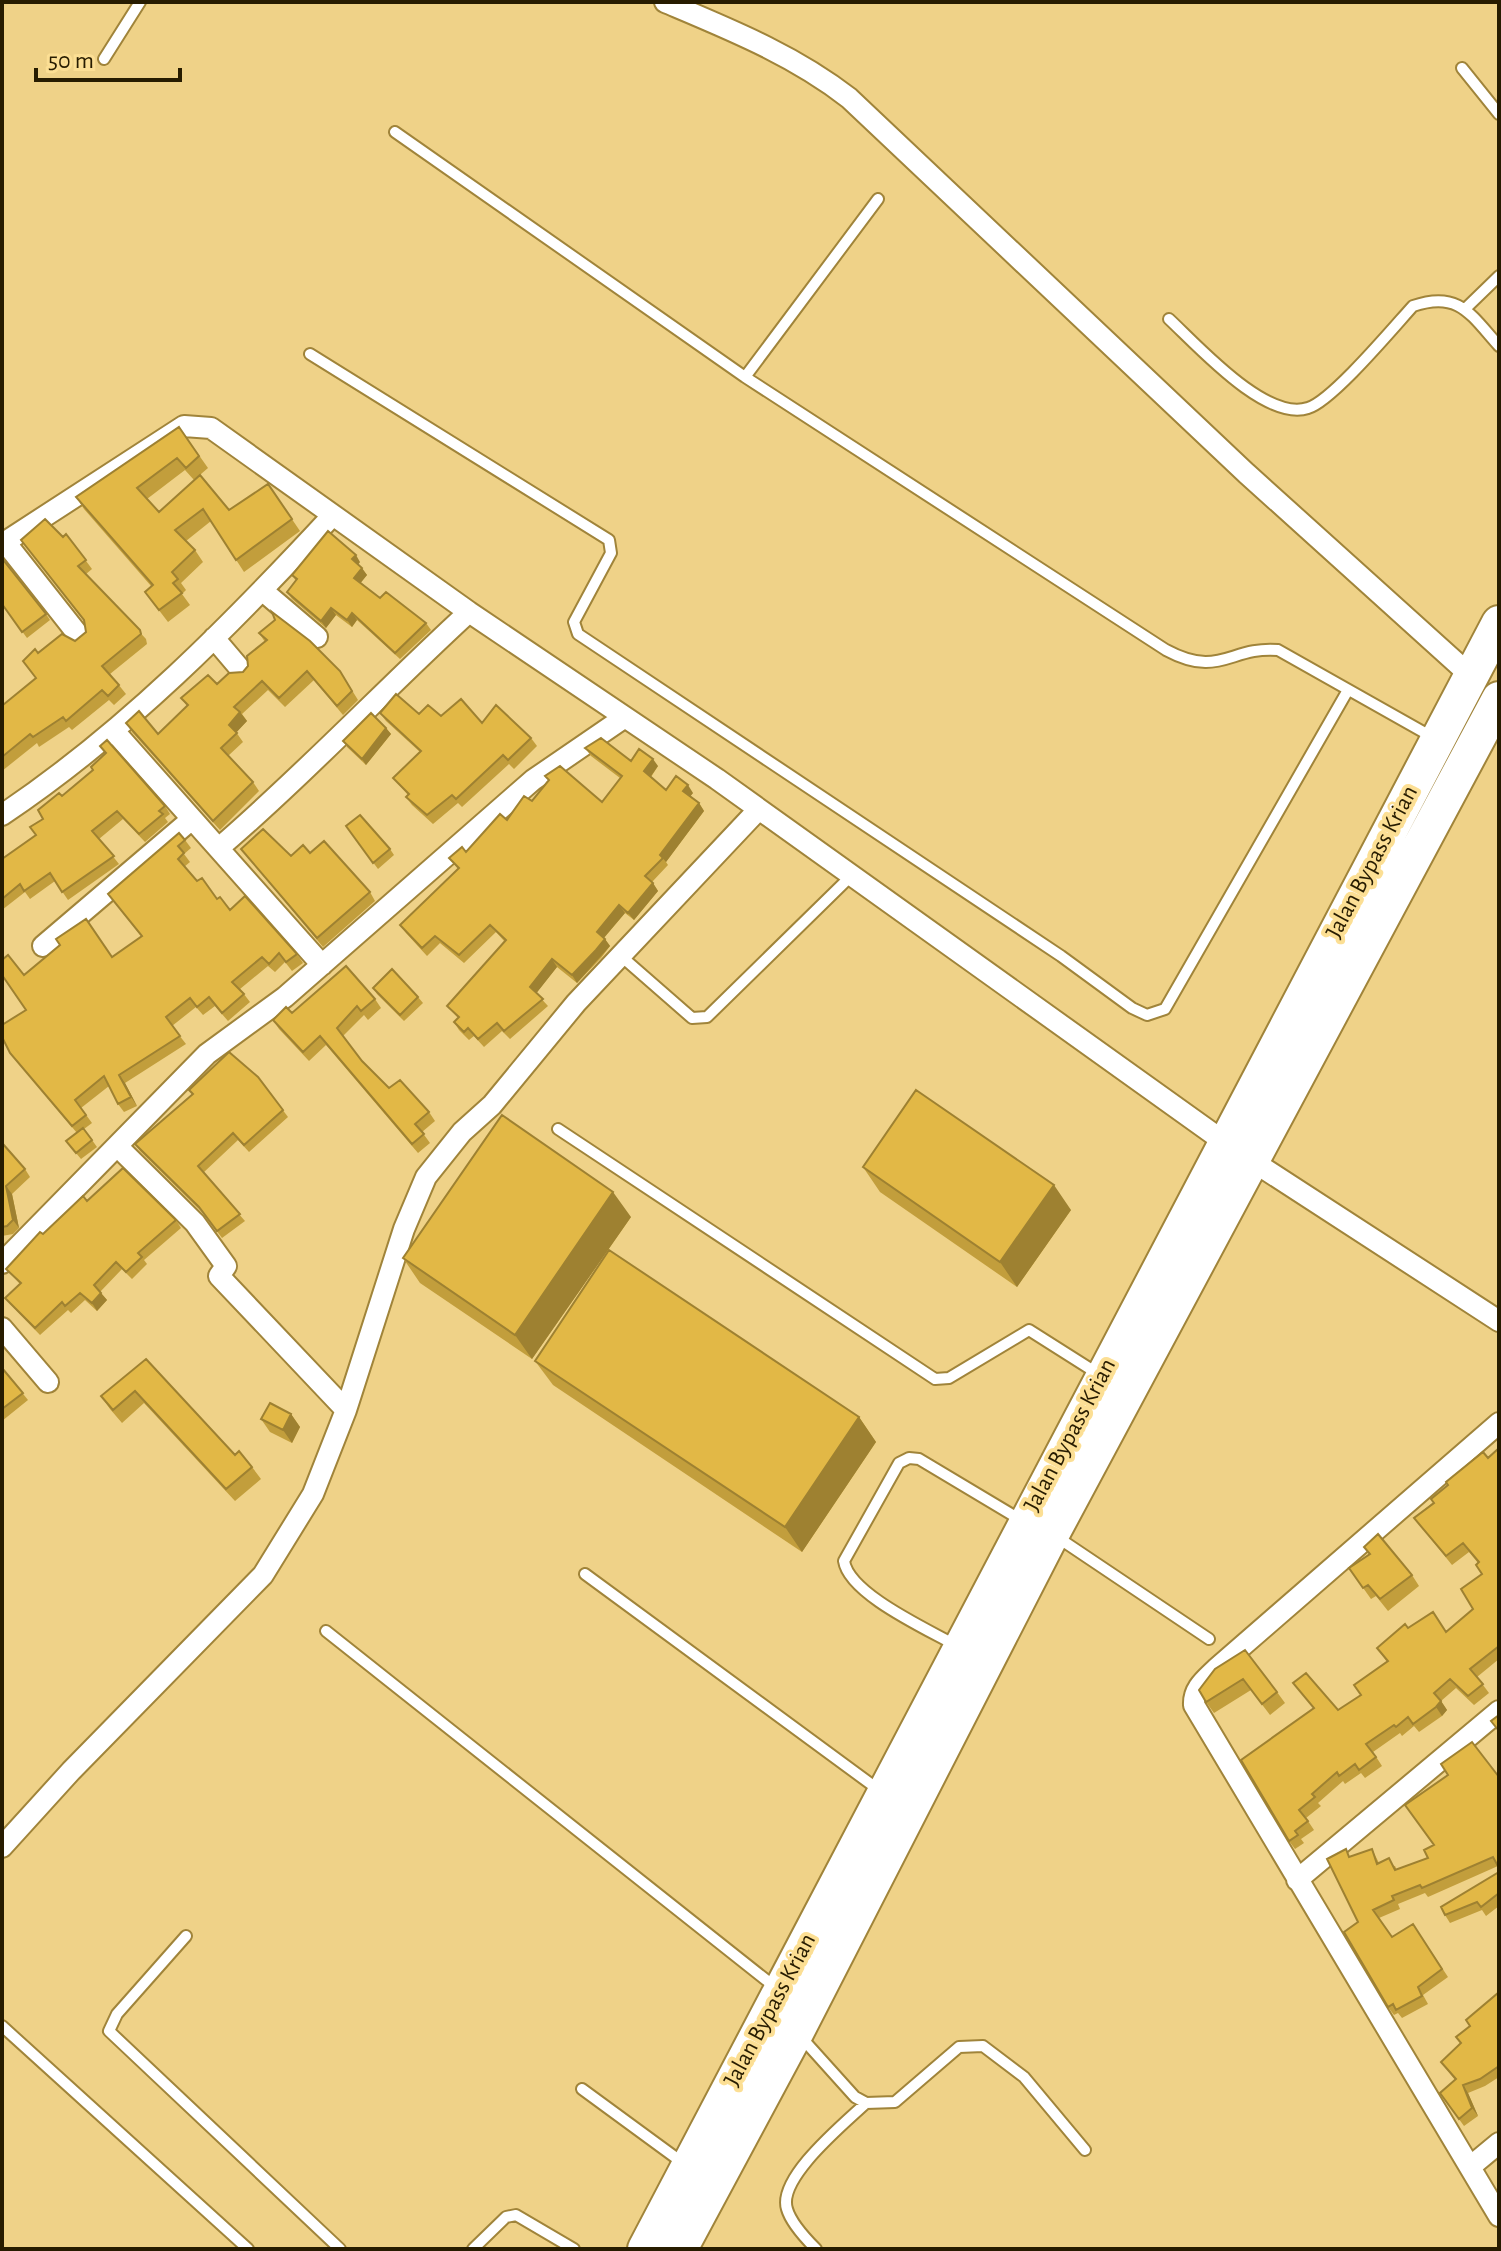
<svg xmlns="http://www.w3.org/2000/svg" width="1501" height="2251" viewBox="0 0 1501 2251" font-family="'Alegreya Sans',sans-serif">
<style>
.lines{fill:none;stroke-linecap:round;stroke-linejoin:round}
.service-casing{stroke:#a0843a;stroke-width:14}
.minor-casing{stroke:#a0843a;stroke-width:24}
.trunk-casing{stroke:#a0843a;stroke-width:38}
.service{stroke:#fff;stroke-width:10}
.minor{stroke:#fff;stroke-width:20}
.trunk{stroke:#fff;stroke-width:34}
.wall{fill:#c29e3c}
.shaded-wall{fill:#9e8131}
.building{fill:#e2b846;stroke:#9e8131;stroke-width:2}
.labels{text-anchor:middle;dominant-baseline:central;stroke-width:8;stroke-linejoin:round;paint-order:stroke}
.street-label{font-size:24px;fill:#271c00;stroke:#fcdf94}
</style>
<rect width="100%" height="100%" fill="#efd288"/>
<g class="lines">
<defs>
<path id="service" d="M 104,59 L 140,2
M 1462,68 L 1499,114
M 395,132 L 745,377 L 1166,650 C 1220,679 1230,646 1278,650 L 1434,738
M 1465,309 L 1499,276
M 1169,319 C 1198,346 1266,422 1308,408 C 1332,401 1393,328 1413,306 C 1459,290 1471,315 1499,346
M 310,354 L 609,540 L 611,553 L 574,622 L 578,634 L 1061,956 L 1132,1008 L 1147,1015 L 1165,1009 L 1348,690
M 745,377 L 878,199
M 621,956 L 692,1018 L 707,1017 L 851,876
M 558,1129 L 935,1379 L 949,1378 L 1029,1330 L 1100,1375
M 1057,1537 L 1209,1639
M 585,1574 L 879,1790
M 326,1631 L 775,1987
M 955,1645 C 927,1629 849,1594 844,1561 L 899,1463 L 909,1458 L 919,1459 L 1021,1520
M 186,1936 L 117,2014 L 109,2031 L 340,2249
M 2,2026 L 248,2249
M 801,2037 L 855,2097 L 866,2103 L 895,2102 L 959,2047 L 983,2046 L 1024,2077 L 1085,2150
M 582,2089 L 683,2163
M 473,2249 L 506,2217 L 516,2215 L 574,2249
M 816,2249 C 806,2239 791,2223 787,2209 C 777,2178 845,2123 866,2103"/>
<path id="minor" d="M 665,2 C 729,29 794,55 849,98 L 1246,473 L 1471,676
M 5,542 L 80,637
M 2,544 L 184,426 L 211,428 L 469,612 L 717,779 L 1237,1151 L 1499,1321
M 263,591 L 317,637
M 214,638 L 242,671
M 114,731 L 322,965
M 2,815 C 126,732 231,625 332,516
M 220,847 C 306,773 385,689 469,612
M 43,946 L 192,819
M 117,1146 L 195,1223 L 226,1266 L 219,1276 L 346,1410
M 2,1263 L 207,1054 L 285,997 L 533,780 L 625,717
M 2,1328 L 48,1382
M 1499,1423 L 1217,1668 C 1206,1679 1193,1688 1194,1705 L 1499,2216
M 2,1847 L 71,1771 L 263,1575 L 313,1494 L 346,1410 L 404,1229 L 426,1177 L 462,1132 L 492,1105 L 576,1003 L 757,811
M 1297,1880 L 1499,1711
M 1470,2167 L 1499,2143"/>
<path id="trunk" d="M 645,2249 L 1499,623
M 680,2249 L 796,2033 L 1052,1534 L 1499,699"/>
</defs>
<use href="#service" class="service-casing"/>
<use href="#minor" class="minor-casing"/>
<use href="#trunk" class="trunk-casing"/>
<use href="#service" class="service"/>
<use href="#minor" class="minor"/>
<use href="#trunk" class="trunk"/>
</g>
<path class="wall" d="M 179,427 L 208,468 L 194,480 L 185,470 L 147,499 L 159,512 L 200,475 L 229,510 L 268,484 L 300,531 L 244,572 L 211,521 L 186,541 L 195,550 L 203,562 L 181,583 L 186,590 L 182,594 L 190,605 L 168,622 L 145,592 L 151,586 L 84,509 L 76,497 Z
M 66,534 L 92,569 L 86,574 L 146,639 L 147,644 L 110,674 L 126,694 L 114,705 L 109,700 L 72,730 L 69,727 L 39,747 L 37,743 L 2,771 L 2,704 L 3,705 L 36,678 L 23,661 L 38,653 L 75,641 L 86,632 L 84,621 L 21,540 L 63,537 Z
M 360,562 L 358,564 L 367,575 L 360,583 L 380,598 L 426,623 L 431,630 L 400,659 L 357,620 L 352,627 L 336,615 L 326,628 L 292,599 L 287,592 L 296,581 L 292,575 Z
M 2,604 L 46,614 L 50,620 L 27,638 Z
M 259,633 L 340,671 L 358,700 L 343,715 L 314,680 L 285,707 L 268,690 L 242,714 L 247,721 L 236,732 L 243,742 L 228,756 L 253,782 L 259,791 L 220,830 L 132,732 L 126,723 L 158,734 L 187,706 L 181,698 L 217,684 L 243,672 L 265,642 Z
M 380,713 L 419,714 L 482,723 L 531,738 L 537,746 L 514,769 L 509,764 L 462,807 L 458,803 L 433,824 L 412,805 L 406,797 L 408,795 L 393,778 L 420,752 L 386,721 Z
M 386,728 L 391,734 L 366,765 L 347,747 L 343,741 Z
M 585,748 L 658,766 L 651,777 L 666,790 L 693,793 L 690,796 L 699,803 L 704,811 L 666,862 L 668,865 L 652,882 L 658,891 L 634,920 L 625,913 L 604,938 L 610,946 L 601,958 L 577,983 L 557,967 L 536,993 L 548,1006 L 510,1039 L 502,1031 L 484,1047 L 474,1036 L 469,1040 L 459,1030 L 454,1022 L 458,1018 L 447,1006 L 505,942 L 496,932 L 464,963 L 440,943 L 427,956 L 406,933 L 400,925 L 458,869 L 449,858 L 466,852 L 532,801 L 549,780 L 545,776 L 602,802 L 620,778 L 591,756 Z
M 165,806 L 170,814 L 165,818 L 168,822 L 145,842 L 123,819 L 99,839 L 119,864 L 68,900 L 55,881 L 30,899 L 25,892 L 2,910 L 2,859 L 36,835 L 43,819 Z
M 346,826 L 390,849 L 394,855 L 378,869 Z
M 185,840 L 191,848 L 184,854 L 190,862 L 184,867 L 197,881 L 230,910 L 297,954 L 303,963 L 292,971 L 285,962 L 275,972 L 268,966 L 240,989 L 250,1002 L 228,1021 L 215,1006 L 203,1015 L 196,1007 L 172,1026 L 186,1044 L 125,1083 L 137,1106 L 124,1112 L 118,1104 L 109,1086 L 81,1108 L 92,1123 L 84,1129 L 97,1147 L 81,1159 L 66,1141 L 77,1133 L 10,1053 L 26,1010 L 24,975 L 112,957 L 142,937 L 114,902 Z
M 241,849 L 291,856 L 310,853 L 370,892 L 375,901 L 323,947 Z
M 373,988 L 418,997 L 423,1003 L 404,1021 L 377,994 Z
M 375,999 L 381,1008 L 368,1020 L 364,1015 L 343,1036 L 362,1061 L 389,1088 L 429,1112 L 435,1121 L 422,1132 L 430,1143 L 418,1153 L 326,1045 L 309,1061 L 279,1029 L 273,1020 Z
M 258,1077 L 288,1117 L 249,1152 L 238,1140 L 203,1173 L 245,1221 L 222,1238 L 204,1214 L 140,1151 L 135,1144 L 192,1094 L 189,1090 Z
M 2,1145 L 25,1169 L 30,1177 L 12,1194 L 19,1228 L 13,1234 L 2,1236 Z
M 863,1167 L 1071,1210 L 1017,1287 L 880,1192 Z
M 87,1201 L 176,1220 L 181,1228 L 144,1260 L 147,1264 L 132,1279 L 122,1269 L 100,1292 L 107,1300 L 97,1311 L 85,1300 L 71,1313 L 68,1310 L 40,1335 L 11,1305 L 5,1298 L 20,1284 L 6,1269 L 43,1234 Z
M 631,1217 L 532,1359 L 420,1283 L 403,1258 Z
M 146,1359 L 235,1455 L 252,1467 L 261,1479 L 235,1501 L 144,1403 L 122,1423 L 110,1409 L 101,1396 Z
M 535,1361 L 859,1417 L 876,1442 L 802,1552 L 553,1385 Z
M 2,1368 L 28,1400 L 2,1421 Z
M 291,1414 L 300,1427 L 292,1443 L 270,1432 L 261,1419 Z
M 1499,1448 L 1499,1659 L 1477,1677 L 1489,1693 L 1474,1705 L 1456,1688 L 1441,1701 L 1447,1710 L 1442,1716 L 1419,1732 L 1414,1726 L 1402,1736 L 1400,1733 L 1373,1752 L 1382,1766 L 1365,1778 L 1361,1773 L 1345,1784 L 1343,1781 L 1318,1803 L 1321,1806 L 1306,1818 L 1314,1830 L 1301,1839 L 1304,1843 L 1295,1849 L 1289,1841 L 1314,1708 L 1293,1683 L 1338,1710 L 1361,1695 L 1387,1662 L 1377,1648 L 1433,1612 L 1446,1632 L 1473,1609 L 1482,1574 L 1478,1563 L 1469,1552 L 1452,1565 L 1414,1518 Z
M 1364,1547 L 1412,1575 L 1419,1586 L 1388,1611 L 1376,1596 L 1371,1599 L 1349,1568 L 1369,1554 Z
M 1215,1669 L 1277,1692 L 1285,1703 L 1270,1715 L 1251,1690 L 1214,1713 L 1206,1702 Z
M 1472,1742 L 1498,1866 L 1428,1897 L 1425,1893 L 1398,1904 L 1400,1909 L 1379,1918 L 1392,1937 L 1413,1924 L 1448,1977 L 1423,1995 L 1428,2004 L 1402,2018 L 1398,2013 L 1394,2015 L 1388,2007 L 1358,1922 L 1351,1856 L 1372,1849 L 1379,1863 L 1395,1866 L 1397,1870 L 1428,1858 L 1434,1845 L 1448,1775 Z
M 1499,1872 L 1499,1906 L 1486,1916 L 1482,1910 L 1450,1923 L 1445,1915 Z
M 1499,1994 L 1499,2077 L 1485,2086 L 1468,2093 L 1478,2116 L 1464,2126 L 1440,2093 L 1455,2080 L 1441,2062 L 1461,2044 L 1470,2026 Z"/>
<path class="shaded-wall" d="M 356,555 L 360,562 L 357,566 L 352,559 Z
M 362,568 L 367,575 L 359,585 L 354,578 Z
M 331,608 L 336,615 L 326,628 L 321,621 Z
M 352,613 L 357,620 L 352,627 L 347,620 Z
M 240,712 L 247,721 L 235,734 L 229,725 Z
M 386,728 L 391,734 L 366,765 L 362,759 Z
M 653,759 L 658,766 L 649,779 L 644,771 Z
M 688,785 L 693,793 L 689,798 L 683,791 Z
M 699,803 L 704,811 L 666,862 L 660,855 Z
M 653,883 L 658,891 L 634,920 L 628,913 Z
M 619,905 L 625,913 L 602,940 L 597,932 Z
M 605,939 L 610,946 L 577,983 L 572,975 Z
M 552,959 L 557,967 L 535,995 L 530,987 Z
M 119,1075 L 125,1083 L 137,1106 L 131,1097 Z
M 1054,1185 L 1071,1210 L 1017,1287 L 1000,1262 Z
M 6,1186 L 12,1194 L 19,1228 L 13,1220 Z
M 613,1192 L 631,1217 L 532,1359 L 515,1335 Z
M 101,1293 L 107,1300 L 97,1311 L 92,1303 Z
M 291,1414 L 300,1427 L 292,1443 L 283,1430 Z
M 859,1417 L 876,1442 L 802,1552 L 785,1527 Z
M 1441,1701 L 1447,1710 L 1442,1716 L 1436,1707 Z
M 1463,2085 L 1468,2093 L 1478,2116 L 1472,2108 Z"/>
<path class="building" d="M 179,427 L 199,456 L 186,468 L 177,458 L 137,488 L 159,512 L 200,475 L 229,510 L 268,484 L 292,519 L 236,560 L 203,509 L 175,530 L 195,550 L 172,572 L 178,579 L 173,583 L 182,593 L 159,610 L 145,592 L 153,585 L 76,497 Z
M 45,519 L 63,537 L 66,534 L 86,560 L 78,566 L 140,630 L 141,634 L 102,666 L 119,685 L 108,696 L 102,690 L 66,721 L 63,717 L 33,737 L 30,734 L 2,757 L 2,704 L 3,705 L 36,678 L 23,661 L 35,649 L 38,653 L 62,634 L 75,641 L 86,632 L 84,620 L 21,540 Z
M 328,531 L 356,555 L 352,559 L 362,568 L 354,578 L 380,598 L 386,592 L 426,623 L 395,653 L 352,613 L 347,620 L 331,608 L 321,621 L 287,592 L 297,579 L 292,575 Z
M 4,561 L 46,614 L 22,632 L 2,604 L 2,562 Z
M 272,612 L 310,641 L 340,671 L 352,691 L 337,706 L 307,671 L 279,698 L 262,681 L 234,707 L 240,712 L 229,725 L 237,733 L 221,748 L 253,782 L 213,821 L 126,723 L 139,711 L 158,734 L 188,705 L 181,698 L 208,675 L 217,684 L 229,673 L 243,672 L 248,666 L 247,656 L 267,640 L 259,633 L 275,620 Z
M 396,694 L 419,714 L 428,705 L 441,716 L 461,699 L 482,723 L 496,705 L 531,738 L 508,760 L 503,755 L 456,799 L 452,795 L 427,815 L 406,797 L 409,794 L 393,778 L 421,751 L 380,713 Z
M 371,713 L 386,728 L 362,759 L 343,741 Z
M 601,738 L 631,761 L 639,749 L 653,759 L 644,771 L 666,790 L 676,776 L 688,785 L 683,791 L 699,803 L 660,855 L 663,858 L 645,876 L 653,883 L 628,913 L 619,905 L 597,932 L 605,939 L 596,950 L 572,975 L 552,959 L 530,987 L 543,999 L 504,1031 L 497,1023 L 478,1039 L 468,1028 L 464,1032 L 454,1022 L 459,1017 L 447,1006 L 506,940 L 490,925 L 459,955 L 435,936 L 422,948 L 400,925 L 459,868 L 449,858 L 462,847 L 466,852 L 500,814 L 507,820 L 524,796 L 532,801 L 549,780 L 545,776 L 560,766 L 602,802 L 622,776 L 585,748 Z
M 107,740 L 165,806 L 159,811 L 163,814 L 139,834 L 117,811 L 92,831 L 114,856 L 62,892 L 50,873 L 24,891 L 20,884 L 2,899 L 2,859 L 36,835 L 30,827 L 43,819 L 38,810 L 59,793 L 62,796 L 93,770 L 91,767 L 106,753 L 100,746 Z
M 360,815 L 390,849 L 373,863 L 346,826 Z
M 263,829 L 291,856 L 303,845 L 310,853 L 324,841 L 370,892 L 317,938 L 241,849 Z
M 179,833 L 185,840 L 178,846 L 184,853 L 178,859 L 197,881 L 202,878 L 217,899 L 220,897 L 230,910 L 245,896 L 297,954 L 286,962 L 279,953 L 269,964 L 262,957 L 232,982 L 244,994 L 222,1013 L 209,997 L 197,1007 L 190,998 L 166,1017 L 180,1036 L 119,1075 L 131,1097 L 118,1104 L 104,1076 L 75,1100 L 86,1115 L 72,1126 L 10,1053 L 2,1037 L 2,1025 L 26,1010 L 2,975 L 2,960 L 8,955 L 24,975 L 60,945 L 56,939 L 86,919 L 112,957 L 142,936 L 108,894 Z
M 346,966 L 375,999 L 361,1011 L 357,1006 L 337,1028 L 362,1061 L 389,1088 L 400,1080 L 429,1112 L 415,1124 L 424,1134 L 412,1144 L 320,1036 L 303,1052 L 273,1020 L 286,1007 L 292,1013 Z
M 392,969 L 418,997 L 400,1015 L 373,988 Z
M 229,1052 L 258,1077 L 283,1110 L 244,1145 L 233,1133 L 198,1166 L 240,1214 L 217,1231 L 199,1207 L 135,1144 L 193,1094 L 189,1090 Z
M 916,1090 L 1054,1185 L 1000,1262 L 863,1167 Z
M 502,1115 L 613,1192 L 515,1335 L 403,1258 Z
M 83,1128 L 92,1140 L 76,1153 L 66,1141 Z
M 3,1144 L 25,1169 L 6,1186 L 13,1220 L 7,1226 L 2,1227 L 2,1145 Z
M 123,1168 L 176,1220 L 138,1253 L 142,1257 L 126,1272 L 116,1262 L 94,1285 L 101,1293 L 92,1303 L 80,1293 L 65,1306 L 62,1302 L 35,1328 L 5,1298 L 21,1283 L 6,1269 L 40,1232 L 43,1234 L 83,1196 L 87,1201 Z
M 609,1250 L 859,1417 L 785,1527 L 535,1361 Z
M 146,1359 L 235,1455 L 239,1451 L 252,1467 L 226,1489 L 135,1391 L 113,1410 L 101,1396 Z
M 2,1368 L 23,1393 L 2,1409 Z
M 270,1403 L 291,1414 L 283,1430 L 261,1419 Z
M 1499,1448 L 1499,1646 L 1470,1669 L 1483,1684 L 1468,1696 L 1450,1679 L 1434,1693 L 1441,1701 L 1436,1707 L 1413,1724 L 1408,1717 L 1396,1727 L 1394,1725 L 1366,1744 L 1376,1757 L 1359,1770 L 1355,1764 L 1339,1776 L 1337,1772 L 1312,1794 L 1315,1797 L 1299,1810 L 1308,1821 L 1295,1831 L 1298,1835 L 1289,1841 L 1241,1760 L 1314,1708 L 1293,1683 L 1306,1673 L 1338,1710 L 1361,1695 L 1354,1685 L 1388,1661 L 1377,1648 L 1405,1624 L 1408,1628 L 1433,1612 L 1446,1632 L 1473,1609 L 1461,1589 L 1482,1574 L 1476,1565 L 1479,1562 L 1463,1543 L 1446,1556 L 1414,1518 L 1434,1503 L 1431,1499 L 1448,1485 L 1446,1482 L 1483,1452 L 1488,1458 Z
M 1378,1534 L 1412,1575 L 1380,1599 L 1368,1585 L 1363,1588 L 1349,1568 L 1370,1554 L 1364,1547 Z
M 1245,1650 L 1277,1692 L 1262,1704 L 1243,1679 L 1206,1702 L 1199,1690 L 1215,1669 Z
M 1499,1715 L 1499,1731 L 1491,1721 Z
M 1472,1742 L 1499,1777 L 1499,1868 L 1493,1857 L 1422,1888 L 1420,1885 L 1392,1896 L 1394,1900 L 1373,1910 L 1392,1937 L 1413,1924 L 1442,1969 L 1418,1987 L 1422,1996 L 1396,2010 L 1393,2004 L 1388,2007 L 1344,1932 L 1358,1922 L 1327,1859 L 1346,1849 L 1349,1857 L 1372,1849 L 1377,1864 L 1389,1858 L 1395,1870 L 1428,1858 L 1424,1850 L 1434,1845 L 1405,1805 L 1448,1775 L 1441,1764 Z
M 1499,1872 L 1499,1893 L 1481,1907 L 1477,1902 L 1445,1915 L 1441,1907 Z
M 1498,1993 L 1499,2066 L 1480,2079 L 1463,2085 L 1472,2108 L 1459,2119 L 1440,2093 L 1456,2079 L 1441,2062 L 1461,2043 L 1456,2037 L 1470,2026 L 1466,2020 Z"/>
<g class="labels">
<g class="street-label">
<text transform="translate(1372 862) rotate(-62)">Jalan Bypass Krian</text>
<text transform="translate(1070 1435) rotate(-62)">Jalan Bypass Krian</text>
<text transform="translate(770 2010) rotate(-62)">Jalan Bypass Krian</text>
</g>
</g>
<rect width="1501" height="2251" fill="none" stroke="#271c00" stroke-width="8"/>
<path d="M36 68v12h144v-12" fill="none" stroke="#271c00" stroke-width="4"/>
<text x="48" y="68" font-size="24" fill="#271c00" stroke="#fcdf94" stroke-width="6" paint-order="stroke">50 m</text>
</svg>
